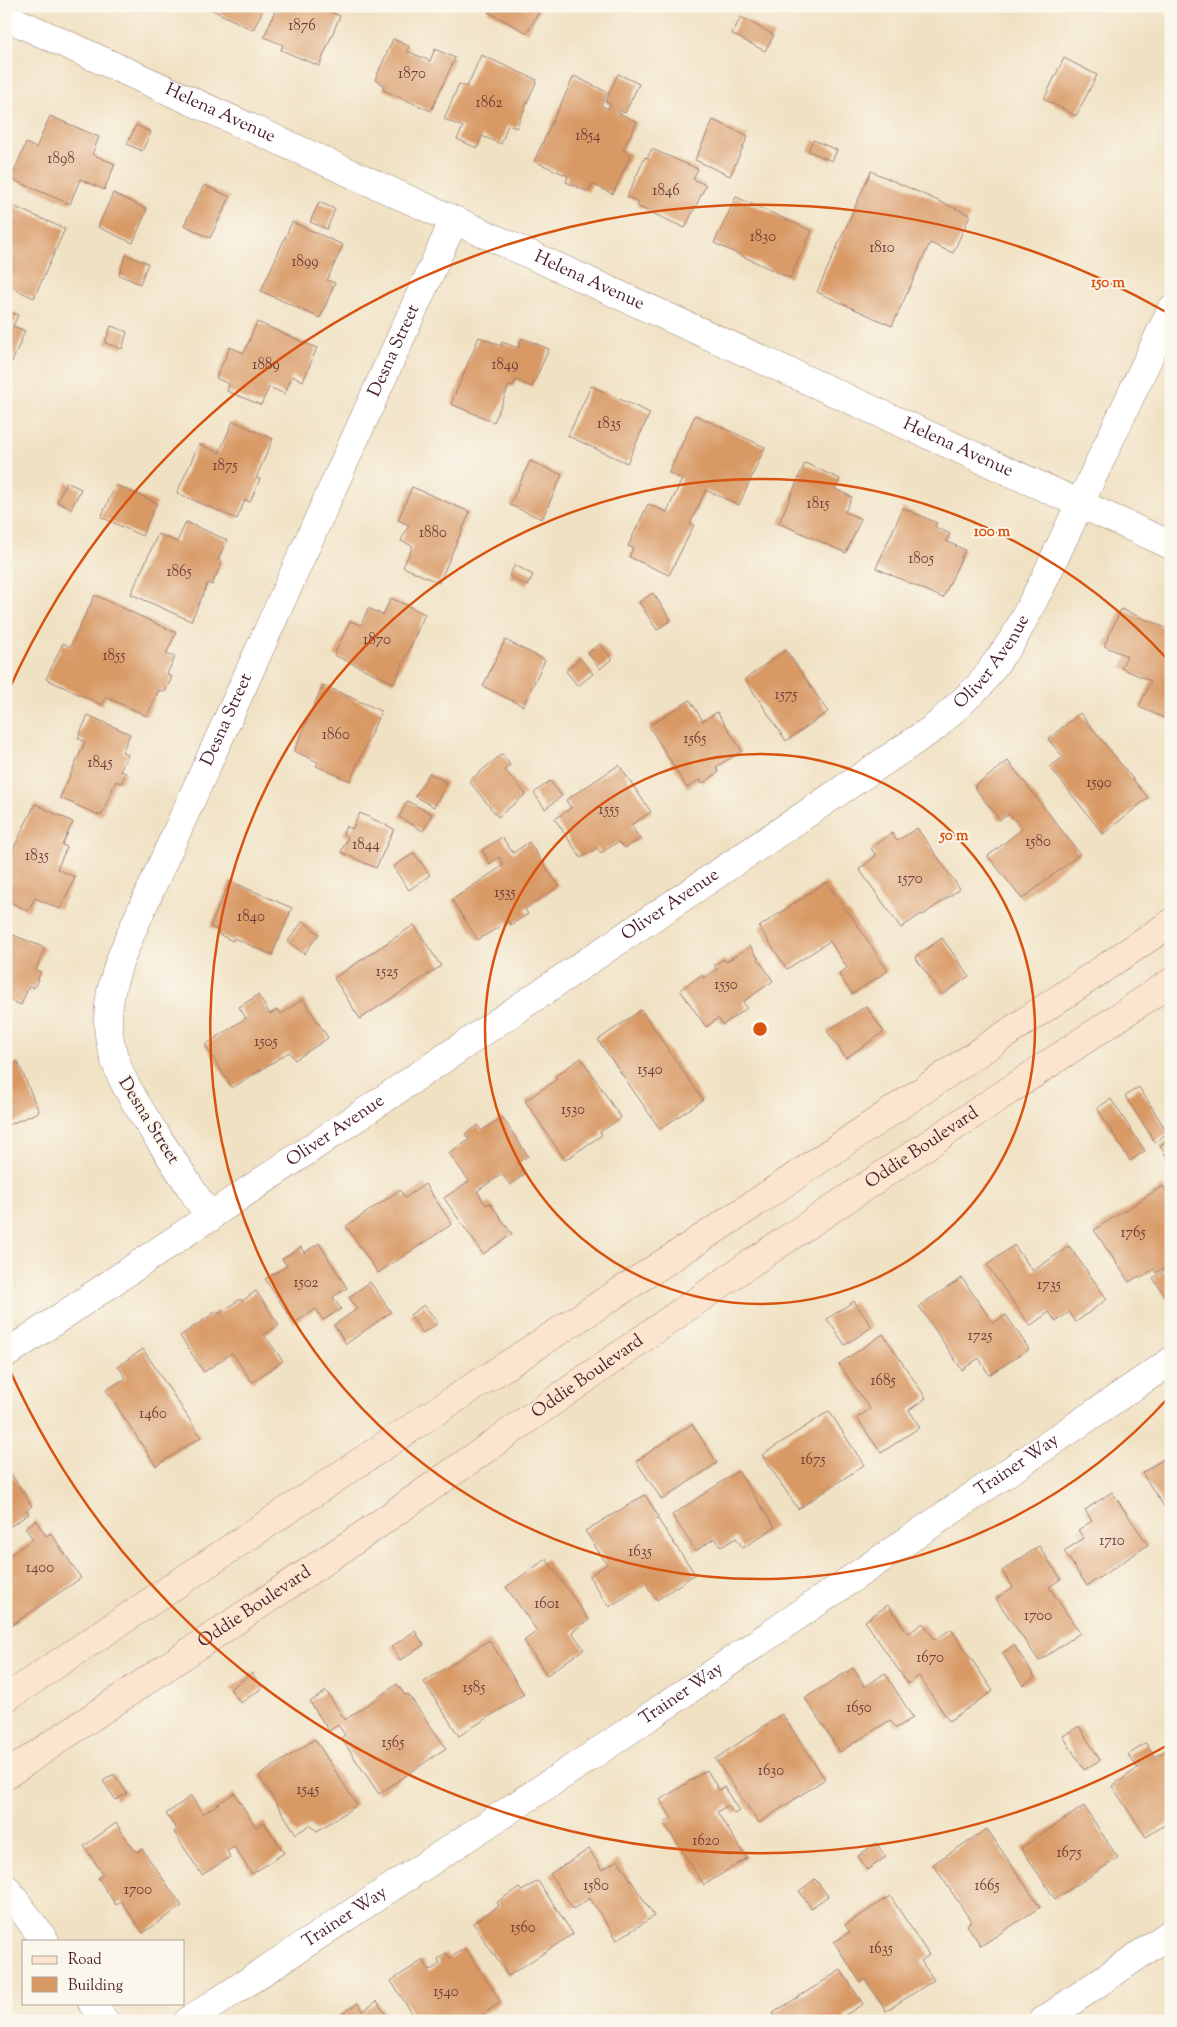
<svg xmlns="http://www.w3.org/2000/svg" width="1177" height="2027" viewBox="0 0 1177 2027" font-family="'Sorts Mill Goudy',serif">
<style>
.building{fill:#d89965}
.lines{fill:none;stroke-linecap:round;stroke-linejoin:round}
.minor-casing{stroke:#9d8077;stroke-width:29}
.secondary-casing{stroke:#9d8077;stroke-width:29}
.minor{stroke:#fff;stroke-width:28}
.secondary{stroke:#fbe5cf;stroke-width:28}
.ring{fill:none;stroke:#d8530f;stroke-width:2.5}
.labels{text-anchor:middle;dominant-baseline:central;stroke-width:4;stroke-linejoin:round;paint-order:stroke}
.number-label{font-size:15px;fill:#6e3e3a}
.street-label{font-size:18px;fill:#4a1f2b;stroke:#fbf7ec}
.centre{fill:#d8530f;stroke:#fbf7ec;stroke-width:2.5}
.ring-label{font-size:15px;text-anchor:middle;font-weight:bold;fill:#d8530f;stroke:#fbf7ec;stroke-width:4;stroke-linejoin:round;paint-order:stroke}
</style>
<rect width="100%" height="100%" fill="#fbf7ec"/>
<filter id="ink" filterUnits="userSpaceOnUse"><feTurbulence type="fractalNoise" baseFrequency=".02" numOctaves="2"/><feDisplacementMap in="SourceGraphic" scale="10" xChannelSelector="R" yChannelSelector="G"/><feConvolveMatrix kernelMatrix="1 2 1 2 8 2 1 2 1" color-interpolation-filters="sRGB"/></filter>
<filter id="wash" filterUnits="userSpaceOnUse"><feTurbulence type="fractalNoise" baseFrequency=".0096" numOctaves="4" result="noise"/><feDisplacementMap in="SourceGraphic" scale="20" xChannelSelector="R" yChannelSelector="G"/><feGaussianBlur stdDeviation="1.12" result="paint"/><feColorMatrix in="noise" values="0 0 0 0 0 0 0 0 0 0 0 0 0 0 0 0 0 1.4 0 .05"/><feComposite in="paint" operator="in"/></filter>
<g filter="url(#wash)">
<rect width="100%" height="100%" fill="#f0e1c3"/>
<g id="blocks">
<path class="building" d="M 204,6 L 265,6 L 253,30 Z
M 277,6 L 310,6 L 314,8 L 318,6 L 340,16 L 319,66 L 281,50 L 283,45 L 264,37 Z
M 489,6 L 533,6 L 540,10 L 527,33 L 487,11 Z
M 741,17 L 774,35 L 765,51 L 732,34 Z
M 393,39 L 409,46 L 407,51 L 430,61 L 435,49 L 455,58 L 431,111 L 383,90 L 384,85 L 375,80 Z
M 481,55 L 537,80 L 516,128 L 508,125 L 501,144 L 482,136 L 477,148 L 457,139 L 463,127 L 444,119 L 459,84 L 467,87 Z
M 1064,58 L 1097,75 L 1076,116 L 1044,99 Z
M 618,74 L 639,84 L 625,113 L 618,110 L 617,112 L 637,122 L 623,150 L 631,154 L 613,194 L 592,184 L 588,192 L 566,182 L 568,176 L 534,161 L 574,76 L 607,92 L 601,105 L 608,109 L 610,104 L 605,102 Z
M 50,116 L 99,137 L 92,154 L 115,164 L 104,190 L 80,179 L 70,204 L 11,179 L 26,143 L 36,148 Z
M 713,120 L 748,136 L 730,176 L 695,160 Z
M 136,125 L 151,132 L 142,151 L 127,144 Z
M 813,140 L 837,150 L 832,161 L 808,151 Z
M 652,149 L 698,169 L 693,179 L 706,185 L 685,228 L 637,206 L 639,202 L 627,197 L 645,157 L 647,158 Z
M 871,171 L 970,215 L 953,253 L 930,243 L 892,326 L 817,292 Z
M 204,185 L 230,197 L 210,238 L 184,225 Z
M 113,193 L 147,209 L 133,243 L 98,227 Z
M 736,197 L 812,231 L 790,278 L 714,243 Z
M 319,202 L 335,209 L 327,229 L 310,222 Z
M 6,203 L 65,229 L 34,298 L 6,285 Z
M 292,222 L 343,245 L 327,280 L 335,283 L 320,318 L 261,291 Z
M 126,255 L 148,263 L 140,284 L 119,275 Z
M 6,310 L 18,315 L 13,326 L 25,331 L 12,362 L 6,360 Z
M 257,322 L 317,348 L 303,381 L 292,376 L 285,394 L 269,387 L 261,405 L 227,391 L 229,384 L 216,378 L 230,347 L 244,353 Z
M 111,326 L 127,332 L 122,349 L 105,343 Z
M 479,337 L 501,346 L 502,342 L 518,348 L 522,338 L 549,349 L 532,387 L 516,380 L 513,387 L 509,386 L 494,422 L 451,404 Z
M 591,386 L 650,413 L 627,463 L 568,436 Z
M 695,415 L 765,447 L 739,505 L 706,490 L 690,524 L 694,525 L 669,575 L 629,557 L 633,548 L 628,546 L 648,504 L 667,512 L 682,479 L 669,473 Z
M 233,421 L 273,439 L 256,478 L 260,479 L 250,502 L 245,500 L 237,519 L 177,493 L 199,444 L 219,453 Z
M 530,461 L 562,475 L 542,519 L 510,505 Z
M 805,463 L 840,479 L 835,489 L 852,497 L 845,512 L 861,519 L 846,553 L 779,523 Z
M 66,482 L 81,489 L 71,509 L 57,502 Z
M 116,485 L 157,503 L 142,536 L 101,517 Z
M 412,487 L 470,512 L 439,583 L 403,567 L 413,546 L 401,541 L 409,525 L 398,520 Z
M 903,508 L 937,523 L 935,527 L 950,534 L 946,541 L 965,550 L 943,598 L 876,568 Z
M 186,522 L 227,540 L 218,560 L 222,562 L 212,585 L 208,583 L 191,621 L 131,594 L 158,534 L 177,542 Z
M 515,565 L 533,575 L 527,586 L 509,576 Z
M 653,593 L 671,620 L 657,630 L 639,602 Z
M 95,595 L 176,633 L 166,654 L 175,657 L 167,674 L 172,677 L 165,692 L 159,690 L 147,716 L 106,697 L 102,705 L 46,679 L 63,643 L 70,647 Z
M 391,598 L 425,614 L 394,683 L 334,655 L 350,621 L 361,625 L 368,608 L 383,615 Z
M 1121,609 L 1171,630 L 1171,715 L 1169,720 L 1139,707 L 1151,681 L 1121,668 L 1127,656 L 1104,646 Z
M 505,640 L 545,660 L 523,706 L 483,686 Z
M 600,644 L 612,659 L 600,669 L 588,653 Z
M 786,650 L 828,712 L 786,741 L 745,679 Z
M 580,658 L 593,674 L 578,686 L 566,671 Z
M 323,685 L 381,711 L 350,781 L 316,766 L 318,762 L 294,751 Z
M 690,700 L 703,721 L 717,712 L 742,751 L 716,767 L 719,772 L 702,784 L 700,779 L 687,788 L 649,726 Z
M 1080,713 L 1148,798 L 1103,834 L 1050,767 L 1063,757 L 1048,739 Z
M 88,715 L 130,734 L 122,752 L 128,755 L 120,771 L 126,773 L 121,783 L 116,781 L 101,816 L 60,798 L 85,742 L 78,738 Z
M 502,754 L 510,765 L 505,770 L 526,794 L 498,817 L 469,781 Z
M 1008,761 L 1080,854 L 1022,899 L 988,856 L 1022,829 L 1009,814 L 1000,820 L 974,787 Z
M 619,765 L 651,812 L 631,825 L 640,839 L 625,848 L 618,842 L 601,853 L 597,848 L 581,858 L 555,819 L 571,808 L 566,800 Z
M 429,773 L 447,783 L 434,807 L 415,796 Z
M 550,781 L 562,796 L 545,809 L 534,793 Z
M 407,801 L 432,814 L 423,831 L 399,817 Z
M 35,804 L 73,822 L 62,845 L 67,847 L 57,869 L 75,877 L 60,909 L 35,898 L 28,911 L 6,900 L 6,864 Z
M 360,813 L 394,829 L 376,868 L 341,852 L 348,837 L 343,834 L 346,826 L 352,829 Z
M 917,828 L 960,889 L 923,915 L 921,914 L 901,928 L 859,869 L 876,856 L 871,848 L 892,833 L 897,841 Z
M 502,837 L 513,853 L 529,842 L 559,886 L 525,909 L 528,914 L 511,925 L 508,921 L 478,940 L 452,900 L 504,865 L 499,857 L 490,864 L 482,850 Z
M 414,853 L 430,875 L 409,890 L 393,867 Z
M 230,881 L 292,908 L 272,955 L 234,938 L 233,941 L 218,934 L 219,931 L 210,927 Z
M 826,882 L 847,912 L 848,911 L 888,971 L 852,994 L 839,974 L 847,968 L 830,941 L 787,969 L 759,927 Z
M 303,921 L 319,934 L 304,954 L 288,941 Z
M 414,925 L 441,966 L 360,1019 L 334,978 Z
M 6,932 L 45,948 L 36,970 L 41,972 L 34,988 L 29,986 L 21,1005 L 6,999 Z
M 942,938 L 969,976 L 942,995 L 915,957 Z
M 750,946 L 773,981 L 743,1002 L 747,1008 L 723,1025 L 718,1018 L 706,1027 L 680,990 L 701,975 L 703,978 L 717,969 L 714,965 L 724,959 L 726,962 Z
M 258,995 L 270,1014 L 278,1010 L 281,1014 L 303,999 L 328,1038 L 295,1060 L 289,1052 L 232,1088 L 205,1045 L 246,1018 L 239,1007 Z
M 866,1006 L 884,1032 L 846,1058 L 827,1031 Z
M 641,1010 L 703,1100 L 660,1129 L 598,1040 Z
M 581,1058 L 621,1118 L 600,1132 L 602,1135 L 565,1160 L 525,1101 L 557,1079 L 555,1076 Z
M 18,1062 L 39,1112 L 6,1126 L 6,1067 Z
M 1139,1087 L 1168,1133 L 1155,1142 L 1125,1096 Z
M 1111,1099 L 1145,1151 L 1130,1161 L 1097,1108 Z
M 502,1117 L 528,1156 L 517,1163 L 525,1174 L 510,1185 L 502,1174 L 477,1191 L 486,1205 L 490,1203 L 512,1234 L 483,1254 L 444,1198 L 469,1181 L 449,1153 L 469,1140 L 465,1134 L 478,1125 L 481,1131 Z
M 1171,1138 L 1171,1164 L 1160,1146 Z
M 425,1184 L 452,1224 L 378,1273 L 346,1226 L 400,1190 L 405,1198 Z
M 1163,1186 L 1171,1199 L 1171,1264 L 1156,1273 L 1154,1269 L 1141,1278 L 1139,1276 L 1129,1282 L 1094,1230 Z
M 319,1243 L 347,1288 L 333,1297 L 341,1309 L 323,1320 L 316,1309 L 294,1323 L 265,1279 L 287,1266 L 282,1259 L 301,1247 L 304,1253 Z
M 1014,1245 L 1033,1271 L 1069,1246 L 1107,1299 L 1076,1322 L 1069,1312 L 1056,1322 L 1049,1312 L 1030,1326 L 987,1265 Z
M 1170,1267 L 1171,1269 L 1171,1306 L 1153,1278 Z
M 962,1278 L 993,1323 L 1006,1315 L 1029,1349 L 989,1375 L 979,1358 L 962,1370 L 919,1306 Z
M 370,1282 L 391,1312 L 346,1344 L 334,1325 L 357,1309 L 349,1297 Z
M 256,1291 L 279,1325 L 264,1335 L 283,1361 L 252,1382 L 232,1353 L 204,1372 L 180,1336 L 217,1311 L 219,1314 L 240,1299 L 242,1301 Z
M 854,1301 L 872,1327 L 845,1345 L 827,1319 Z
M 424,1305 L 438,1323 L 423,1333 L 410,1315 Z
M 883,1334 L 926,1398 L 909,1410 L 920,1427 L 881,1453 L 857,1418 L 870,1409 L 839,1364 Z
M 143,1349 L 201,1437 L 156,1466 L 106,1390 L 126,1378 L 118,1366 Z
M 829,1411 L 864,1465 L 798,1509 L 762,1455 Z
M 692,1424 L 717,1463 L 662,1500 L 636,1461 Z
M 1171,1454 L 1171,1517 L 1142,1473 Z
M 6,1466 L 32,1506 L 26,1510 L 29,1514 L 6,1529 Z
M 738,1471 L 775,1527 L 743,1548 L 736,1538 L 721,1547 L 715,1538 L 696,1551 L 672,1515 Z
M 1112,1492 L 1148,1545 L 1087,1586 L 1064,1551 L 1084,1538 L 1078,1530 L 1092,1521 L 1085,1510 Z
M 645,1495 L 659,1517 L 657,1518 L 695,1574 L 657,1600 L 646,1584 L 609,1607 L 589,1576 L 607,1564 L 585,1531 Z
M 36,1520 L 46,1536 L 51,1533 L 81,1578 L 6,1629 L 6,1558 L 33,1539 L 25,1528 Z
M 1039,1546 L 1061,1579 L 1049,1587 L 1080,1633 L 1039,1661 L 996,1599 L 1013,1587 L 1002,1571 Z
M 546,1559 L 589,1620 L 572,1632 L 584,1649 L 547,1675 L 524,1641 L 537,1631 L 506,1587 Z
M 888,1605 L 908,1634 L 923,1623 L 935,1640 L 951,1629 L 993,1691 L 949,1721 L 919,1676 L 908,1684 L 865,1621 Z
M 415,1631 L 424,1645 L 400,1660 L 391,1647 Z
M 489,1640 L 524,1694 L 459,1736 L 424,1682 Z
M 1014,1645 L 1035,1677 L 1023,1685 L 1002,1653 Z
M 853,1668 L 865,1687 L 885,1673 L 913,1718 L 896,1728 L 890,1720 L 840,1752 L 805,1698 Z
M 252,1673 L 262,1688 L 241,1703 L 230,1689 Z
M 397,1684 L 405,1695 L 408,1694 L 446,1748 L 379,1794 L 341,1738 L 345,1735 L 338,1725 L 329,1731 L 310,1702 L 326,1691 L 345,1720 Z
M 782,1714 L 825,1779 L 759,1823 L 715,1759 Z
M 1079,1726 L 1100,1760 L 1084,1770 L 1063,1736 Z
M 315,1739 L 357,1805 L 317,1831 L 310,1825 L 296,1834 L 259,1776 Z
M 1146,1743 L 1155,1757 L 1171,1747 L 1171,1821 L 1146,1837 L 1112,1786 L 1138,1768 L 1128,1755 Z
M 707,1770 L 719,1790 L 724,1787 L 739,1811 L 734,1814 L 728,1805 L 717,1812 L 747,1858 L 704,1885 L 664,1823 L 672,1818 L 660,1800 Z
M 114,1774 L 127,1793 L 116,1800 L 103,1781 Z
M 234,1793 L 256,1827 L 264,1822 L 284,1853 L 252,1874 L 234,1847 L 227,1851 L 230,1857 L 202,1875 L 174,1832 L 177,1830 L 166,1814 L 191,1796 L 203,1814 Z
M 1084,1806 L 1118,1858 L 1055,1899 L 1021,1848 Z
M 116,1823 L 136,1852 L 142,1849 L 182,1906 L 143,1933 L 121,1901 L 116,1905 L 98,1878 L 103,1874 L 84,1846 Z
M 987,1829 L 1040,1907 L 981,1946 L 967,1925 L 971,1921 L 933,1864 Z
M 876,1843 L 886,1857 L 867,1870 L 858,1856 Z
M 589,1849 L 602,1870 L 618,1860 L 654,1916 L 617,1940 L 590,1898 L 573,1909 L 550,1874 Z
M 815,1879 L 828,1896 L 811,1908 L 799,1891 Z
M 538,1881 L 573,1934 L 508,1976 L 473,1923 L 499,1906 L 497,1902 L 519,1888 L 522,1891 Z
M 890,1896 L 929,1955 L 921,1961 L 934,1980 L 886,2011 L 865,1979 L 860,1982 L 834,1942 L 850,1932 L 845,1925 Z
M 465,1948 L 501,2002 L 473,2021 L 417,2021 L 391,1981 L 423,1960 L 429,1971 L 440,1964 L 438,1959 L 446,1953 L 450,1958 Z
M 841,1970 L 863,2004 L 844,2016 L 847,2021 L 779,2021 L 773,2013 Z
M 377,2001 L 390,2021 L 331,2021 L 358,2003 L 363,2011 Z"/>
</g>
</g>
<g filter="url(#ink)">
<use href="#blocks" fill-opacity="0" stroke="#9d8077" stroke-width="1"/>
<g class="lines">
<defs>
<g id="minor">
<path id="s1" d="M 6,17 L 1171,545"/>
<path id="s2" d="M 210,1218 C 193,1192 177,1166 160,1141 C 135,1102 107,1065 108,1017 C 109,981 125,947 139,915 L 454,220"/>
<path id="s3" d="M 6,1354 L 935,727 L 980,685 L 1014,638 L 1044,580 L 1171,310"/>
<path d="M 6,1888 L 45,1941"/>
<path d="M 92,2003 L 105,2021"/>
<path id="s4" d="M 188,2021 L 599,1751 L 1171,1361"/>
<path d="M 1043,2021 L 1171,1933"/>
</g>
<g id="secondary">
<path d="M 6,1698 L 438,1410 L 745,1210 L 1171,923"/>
<path id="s5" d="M 6,1775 L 360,1537 L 745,1267 L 1171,982"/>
</g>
</defs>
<use href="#minor" class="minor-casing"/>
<use href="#secondary" class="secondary-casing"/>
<use href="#minor" class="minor"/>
<use href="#secondary" class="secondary"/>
</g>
</g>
<g class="ring">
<circle cx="760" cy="1029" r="275"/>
<path d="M1169 1397A550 550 0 1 1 1169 661"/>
<path d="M1166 1746A824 824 0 0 1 7 1364M7 694A824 824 0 0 1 1166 312"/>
</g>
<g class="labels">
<g class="number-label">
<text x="302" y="26">1876</text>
<text x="412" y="74">1870</text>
<text x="489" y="103">1862</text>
<text x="588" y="136">1854</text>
<text x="61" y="159">1898</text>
<text x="666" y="191">1846</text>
<text x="763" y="237">1830</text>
<text x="882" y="248">1810</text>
<text x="305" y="262">1899</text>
<text x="266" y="365">1889</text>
<text x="505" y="365">1849</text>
<text x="609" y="424">1835</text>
<text x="225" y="466">1875</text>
<text x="818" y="504">1815</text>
<text x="433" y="533">1880</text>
<text x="921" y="559">1805</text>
<text x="179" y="572">1865</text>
<text x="377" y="640">1870</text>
<text x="114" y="656">1855</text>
<text x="786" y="695">1575</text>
<text x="336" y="735">1860</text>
<text x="695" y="739">1565</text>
<text x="100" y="763">1845</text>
<text x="1099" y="783">1590</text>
<text x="609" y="810">1555</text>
<text x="1038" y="842">1580</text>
<text x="366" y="845">1844</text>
<text x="37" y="856">1835</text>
<text x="910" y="879">1570</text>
<text x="505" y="893">1535</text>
<text x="251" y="917">1840</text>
<text x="387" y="972">1525</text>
<text x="726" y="985">1550</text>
<text x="266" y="1042">1505</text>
<text x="650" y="1070">1540</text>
<text x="573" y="1110">1530</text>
<text x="1133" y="1233">1765</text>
<text x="306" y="1283">1502</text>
<text x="1049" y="1285">1735</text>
<text x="980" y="1336">1725</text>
<text x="883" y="1381">1685</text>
<text x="153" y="1414">1460</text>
<text x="813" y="1460">1675</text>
<text x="1112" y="1541">1710</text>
<text x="640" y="1552">1635</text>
<text x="40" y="1568">1400</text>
<text x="547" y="1604">1601</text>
<text x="1038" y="1616">1700</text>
<text x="930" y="1658">1670</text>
<text x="474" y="1688">1585</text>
<text x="859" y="1708">1650</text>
<text x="393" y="1743">1565</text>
<text x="771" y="1771">1630</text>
<text x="308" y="1790">1545</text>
<text x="706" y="1841">1620</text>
<text x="1069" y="1853">1675</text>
<text x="596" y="1886">1580</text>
<text x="987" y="1886">1665</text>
<text x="138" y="1890">1700</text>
<text x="523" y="1928">1560</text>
<text x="881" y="1949">1635</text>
<text x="446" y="1992">1540</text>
</g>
<g class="street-label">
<text stroke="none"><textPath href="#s1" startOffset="235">Helena Avenue</textPath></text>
<text stroke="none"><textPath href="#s1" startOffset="640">Helena Avenue</textPath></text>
<text stroke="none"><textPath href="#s2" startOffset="955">Desna Street</textPath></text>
<text stroke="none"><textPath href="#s1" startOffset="1045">Helena Avenue</textPath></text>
<text stroke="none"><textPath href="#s3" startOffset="1208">Oliver Avenue</textPath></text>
<text stroke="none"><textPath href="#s2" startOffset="550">Desna Street</textPath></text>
<text stroke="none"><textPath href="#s3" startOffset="802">Oliver Avenue</textPath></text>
<text transform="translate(148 1121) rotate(58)">Desna Street</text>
<text stroke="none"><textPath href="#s3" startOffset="398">Oliver Avenue</textPath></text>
<text stroke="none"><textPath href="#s5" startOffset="1110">Oddie Boulevard</textPath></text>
<text stroke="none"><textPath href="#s5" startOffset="705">Oddie Boulevard</textPath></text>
<text stroke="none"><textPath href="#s4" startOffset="998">Trainer Way</textPath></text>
<text stroke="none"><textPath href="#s5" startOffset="300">Oddie Boulevard</textPath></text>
<text stroke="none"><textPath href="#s4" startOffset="592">Trainer Way</textPath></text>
<text stroke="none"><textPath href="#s4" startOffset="188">Trainer Way</textPath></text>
</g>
</g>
<circle cx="760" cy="1029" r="8" class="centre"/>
<g class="ring-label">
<text x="1108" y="287">150 m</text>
<text x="992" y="536">100 m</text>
<text x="954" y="840">50 m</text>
</g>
<rect width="1177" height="2027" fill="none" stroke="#fbf7ec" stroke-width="25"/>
<rect x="22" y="1940" width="162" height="65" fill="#fbf7ec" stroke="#b4a19f"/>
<rect x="32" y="1956" width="25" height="8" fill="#fbe5cf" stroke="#b4a19f"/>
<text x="68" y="1964" font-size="15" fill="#4a1f2b">Road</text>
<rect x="32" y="1977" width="25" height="15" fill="#d89965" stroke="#b4a19f"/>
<text x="68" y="1990" font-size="15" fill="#4a1f2b">Building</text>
</svg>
